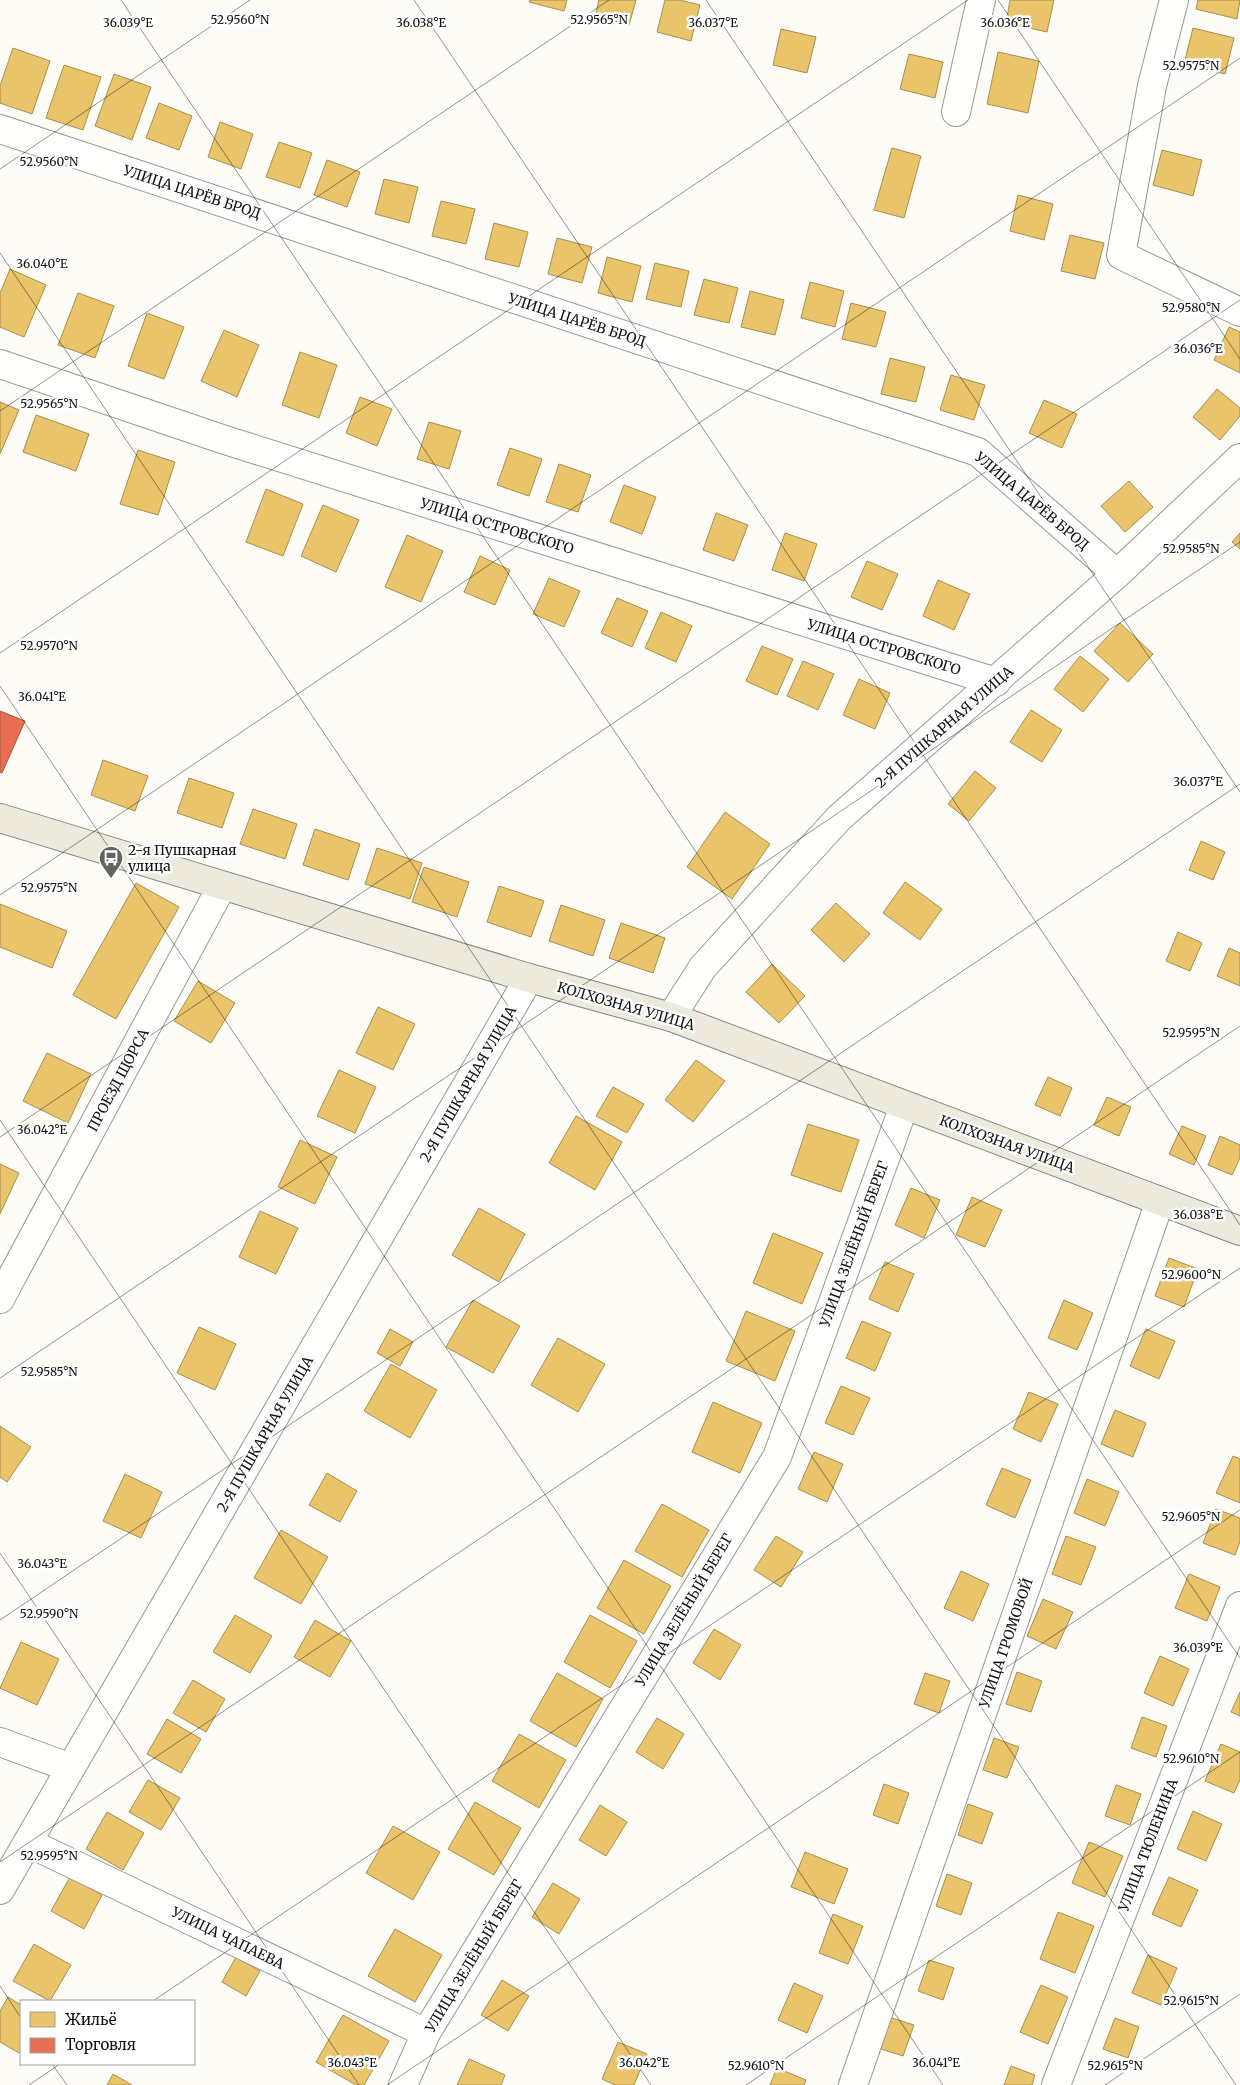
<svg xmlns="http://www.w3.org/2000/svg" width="1240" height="2085" viewBox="0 0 1240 2085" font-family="Merriweather,serif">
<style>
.homes{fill:#e9c46a;stroke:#a88e4f}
.shops{fill:#e76f51;stroke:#a7533e}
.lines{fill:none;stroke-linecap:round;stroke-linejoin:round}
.minor-casing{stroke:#979795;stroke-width:30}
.major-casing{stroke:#858482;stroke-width:30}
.minor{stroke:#fffffe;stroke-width:28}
.major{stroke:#ede9dc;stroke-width:28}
.ticks{fill:none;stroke:#111;stroke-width:1;stroke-opacity:0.45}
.labels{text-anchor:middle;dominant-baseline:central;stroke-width:5;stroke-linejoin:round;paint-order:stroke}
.street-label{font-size:14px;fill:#111;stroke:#fff}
.poi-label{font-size:14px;fill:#111;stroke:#fff;text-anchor:start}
.ticks-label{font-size:12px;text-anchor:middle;fill:#111;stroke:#fff;stroke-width:5;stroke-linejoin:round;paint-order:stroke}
</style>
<rect width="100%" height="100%" fill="#fdfcf7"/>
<path class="homes" d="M 530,0 L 567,0 L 564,11 L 529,2 Z
M 599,0 L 636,0 L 629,25 L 595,16 Z
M 665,0 L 680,0 L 700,5 L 691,41 L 657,32 Z
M 1010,0 L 1054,0 L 1047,32 L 1006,23 Z
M 1198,0 L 1240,0 L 1237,19 L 1196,9 Z
M 1193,28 L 1234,38 L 1225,74 L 1184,64 Z
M 781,29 L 816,37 L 807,73 L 773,65 Z
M 13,48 L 50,61 L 32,114 L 0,103 L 0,86 Z
M 998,52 L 1039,61 L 1028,113 L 987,104 Z
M 909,54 L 943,62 L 935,98 L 900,89 Z
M 64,65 L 101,77 L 83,130 L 46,118 Z
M 114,74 L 151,87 L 132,140 L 95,126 Z
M 159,103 L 192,116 L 179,150 L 146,138 Z
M 220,122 L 253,134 L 241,169 L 208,157 Z
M 279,142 L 312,153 L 300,188 L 266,177 Z
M 892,148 L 921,156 L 904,218 L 874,210 Z
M 1162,150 L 1202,160 L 1193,196 L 1153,185 Z
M 327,160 L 360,172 L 347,207 L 314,195 Z
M 384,179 L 418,187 L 409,223 L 375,214 Z
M 1018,195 L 1053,204 L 1044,240 L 1010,231 Z
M 441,201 L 475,209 L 466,244 L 432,236 Z
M 494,223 L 528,232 L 519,267 L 485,259 Z
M 1070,235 L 1104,243 L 1095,279 L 1061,271 Z
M 557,238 L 592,247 L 582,283 L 548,274 Z
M 607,257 L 641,266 L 632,302 L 598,293 Z
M 655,263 L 689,271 L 681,307 L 646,299 Z
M 10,269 L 46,285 L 24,337 L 0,327 L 0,293 Z
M 704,279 L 738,288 L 729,323 L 694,315 Z
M 810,282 L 844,291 L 835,327 L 801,318 Z
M 750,291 L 784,300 L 775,335 L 741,327 Z
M 78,293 L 114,306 L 95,358 L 58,345 Z
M 851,303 L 886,312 L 876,347 L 842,339 Z
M 147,313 L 184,327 L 164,379 L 128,366 Z
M 1229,327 L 1240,332 L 1240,373 L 1214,360 Z
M 224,330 L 259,345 L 237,397 L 201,381 Z
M 300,352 L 337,365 L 319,418 L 282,405 Z
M 890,358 L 925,367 L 916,402 L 881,394 Z
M 951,375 L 985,385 L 974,420 L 940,410 Z
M 1217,389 L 1240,408 L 1240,416 L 1220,440 L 1193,417 Z
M 360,397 L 392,409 L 377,446 L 346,433 Z
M 1044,400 L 1077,414 L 1062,448 L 1029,433 Z
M 0,402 L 19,410 L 0,454 Z
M 36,415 L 89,434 L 76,471 L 23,452 Z
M 429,422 L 461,431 L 449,469 L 417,459 Z
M 510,448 L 542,459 L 529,496 L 497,485 Z
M 138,450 L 175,462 L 158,515 L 120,504 Z
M 559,464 L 591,475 L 578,512 L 546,502 Z
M 1129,481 L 1153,507 L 1125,532 L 1101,506 Z
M 624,485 L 656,497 L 642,534 L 610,522 Z
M 266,489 L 303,504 L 283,556 L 246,542 Z
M 323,505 L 359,520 L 336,572 L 301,556 Z
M 716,513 L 748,525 L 734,561 L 703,550 Z
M 785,533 L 817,544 L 804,581 L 772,570 Z
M 1240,533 L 1240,549 L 1232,542 Z
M 407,535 L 443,551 L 421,602 L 385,587 Z
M 480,556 L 510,570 L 495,605 L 464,592 Z
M 867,561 L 898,574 L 882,610 L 851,597 Z
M 549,578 L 580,591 L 564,627 L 533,614 Z
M 938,580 L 970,594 L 954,630 L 923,616 Z
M 617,598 L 648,611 L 632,647 L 601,633 Z
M 661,612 L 692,626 L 676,662 L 645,648 Z
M 1120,623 L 1153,654 L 1128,682 L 1094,651 Z
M 762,646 L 793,659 L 777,695 L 746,681 Z
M 1080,656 L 1109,679 L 1083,712 L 1054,689 Z
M 803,661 L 834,674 L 818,710 L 787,696 Z
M 859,679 L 890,693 L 875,729 L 843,715 Z
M 1031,710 L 1062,730 L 1042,762 L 1010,742 Z
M 103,760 L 148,776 L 135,811 L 91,795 Z
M 975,771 L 996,788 L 969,821 L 948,804 Z
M 189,778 L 234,793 L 222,828 L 177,813 Z
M 253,809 L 297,824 L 285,859 L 240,844 Z
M 725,812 L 770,844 L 732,899 L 687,867 Z
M 315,829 L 360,844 L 348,880 L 303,865 Z
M 1201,841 L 1225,852 L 1213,880 L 1189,870 Z
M 377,848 L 422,863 L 410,899 L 365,884 Z
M 424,867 L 469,882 L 457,917 L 412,902 Z
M 905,882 L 942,909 L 920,940 L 883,913 Z
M 136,883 L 179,907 L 116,1019 L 73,995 Z
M 499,886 L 544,901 L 531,937 L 487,922 Z
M 836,903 L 870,934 L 844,962 L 811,930 Z
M 0,904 L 67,931 L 52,968 L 0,947 Z
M 561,905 L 605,920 L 593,956 L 549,941 Z
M 621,923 L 665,938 L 653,973 L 609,958 Z
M 1178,932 L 1202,943 L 1190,971 L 1166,961 Z
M 1229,948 L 1240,953 L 1240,986 L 1217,976 Z
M 772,964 L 805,996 L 779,1023 L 746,992 Z
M 198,981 L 235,1003 L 211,1043 L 174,1021 Z
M 378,1007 L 415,1024 L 393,1070 L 356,1053 Z
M 47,1053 L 91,1074 L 68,1123 L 23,1101 Z
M 696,1060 L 725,1081 L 693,1122 L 665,1100 Z
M 339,1070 L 376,1087 L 355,1133 L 317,1116 Z
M 1048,1077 L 1072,1088 L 1060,1116 L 1035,1105 Z
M 613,1087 L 644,1104 L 627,1133 L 596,1116 Z
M 1107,1097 L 1131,1107 L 1119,1136 L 1094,1125 Z
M 576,1116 L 622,1142 L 595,1190 L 549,1163 Z
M 808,1124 L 859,1140 L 841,1192 L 791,1175 Z
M 1182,1126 L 1206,1136 L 1194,1165 L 1169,1154 Z
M 1220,1136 L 1240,1145 L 1240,1158 L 1232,1175 L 1208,1165 Z
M 300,1140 L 337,1157 L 315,1204 L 278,1187 Z
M 0,1164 L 19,1173 L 0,1214 Z
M 911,1188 L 940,1200 L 924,1238 L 895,1225 Z
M 972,1197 L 1002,1210 L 985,1247 L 956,1235 Z
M 479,1208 L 525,1234 L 499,1282 L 452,1255 Z
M 260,1211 L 298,1228 L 276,1274 L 239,1257 Z
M 773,1233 L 823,1253 L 802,1304 L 753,1283 Z
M 1169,1258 L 1198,1269 L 1184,1307 L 1155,1296 Z
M 885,1262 L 914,1274 L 898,1312 L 869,1299 Z
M 473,1300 L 520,1326 L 493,1373 L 446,1347 Z
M 1064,1300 L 1093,1313 L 1077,1350 L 1048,1338 Z
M 746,1311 L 795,1331 L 775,1381 L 726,1361 Z
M 862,1321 L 891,1333 L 875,1371 L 846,1358 Z
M 199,1327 L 236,1344 L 215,1390 L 177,1373 Z
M 390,1329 L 413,1342 L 400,1366 L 377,1353 Z
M 1146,1329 L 1175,1341 L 1159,1379 L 1130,1366 Z
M 558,1338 L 605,1364 L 578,1412 L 531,1385 Z
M 391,1364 L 437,1390 L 410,1438 L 364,1411 Z
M 841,1386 L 870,1398 L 853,1435 L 825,1423 Z
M 1029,1392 L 1058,1404 L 1041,1442 L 1013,1429 Z
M 713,1402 L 762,1423 L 740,1473 L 692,1452 Z
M 1115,1410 L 1146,1423 L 1133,1457 L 1101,1444 Z
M 0,1426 L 31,1447 L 7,1482 L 0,1477 Z
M 814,1452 L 843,1464 L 827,1502 L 798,1489 Z
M 1233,1456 L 1240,1459 L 1240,1503 L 1216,1493 Z
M 1002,1468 L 1031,1480 L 1015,1518 L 986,1505 Z
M 327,1473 L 357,1491 L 340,1522 L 309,1505 Z
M 125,1474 L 162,1492 L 141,1538 L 103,1521 Z
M 1087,1479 L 1119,1492 L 1105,1526 L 1074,1513 Z
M 662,1504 L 709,1530 L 682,1577 L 635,1551 Z
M 1216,1509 L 1240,1518 L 1240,1542 L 1235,1555 L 1203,1543 Z
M 281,1530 L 328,1557 L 301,1604 L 254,1578 Z
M 776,1536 L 803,1552 L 781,1587 L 754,1570 Z
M 1066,1536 L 1096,1547 L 1081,1585 L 1052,1574 Z
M 624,1560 L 671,1586 L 644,1634 L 597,1608 Z
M 961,1571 L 989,1584 L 973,1621 L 944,1608 Z
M 1189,1574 L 1220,1587 L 1207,1621 L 1175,1608 Z
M 1043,1599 L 1073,1612 L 1056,1649 L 1027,1636 Z
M 235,1615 L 272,1636 L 250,1673 L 213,1652 Z
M 590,1615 L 637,1641 L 610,1688 L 564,1662 Z
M 315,1620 L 351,1641 L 330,1677 L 294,1657 Z
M 714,1629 L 741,1645 L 720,1680 L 693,1663 Z
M 21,1642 L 59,1659 L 37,1705 L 0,1688 Z
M 1160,1656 L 1189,1669 L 1173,1706 L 1144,1693 Z
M 1017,1672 L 1042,1681 L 1031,1712 L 1006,1704 Z
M 557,1673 L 603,1699 L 576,1747 L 530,1721 Z
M 925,1673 L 950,1681 L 939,1713 L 914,1704 Z
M 193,1680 L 225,1699 L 206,1732 L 173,1713 Z
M 1240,1692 L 1240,1716 L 1231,1712 Z
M 1142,1717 L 1167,1726 L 1156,1757 L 1131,1748 Z
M 657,1718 L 684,1734 L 663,1769 L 636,1752 Z
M 167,1719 L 201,1739 L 181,1773 L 147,1754 Z
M 519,1734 L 566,1760 L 539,1808 L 492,1781 Z
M 994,1738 L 1019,1747 L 1007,1778 L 983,1770 Z
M 1221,1744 L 1240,1752 L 1240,1780 L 1234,1793 L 1205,1781 Z
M 148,1780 L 180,1798 L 161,1830 L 129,1812 Z
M 884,1784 L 909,1793 L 898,1824 L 873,1815 Z
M 1116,1785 L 1141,1794 L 1130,1825 L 1105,1816 Z
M 475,1802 L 521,1828 L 494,1875 L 448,1849 Z
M 968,1804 L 993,1813 L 982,1844 L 958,1835 Z
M 600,1805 L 627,1822 L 606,1856 L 579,1840 Z
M 1193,1811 L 1222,1824 L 1206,1861 L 1177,1849 Z
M 107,1812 L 144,1833 L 123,1870 L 86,1849 Z
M 393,1826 L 440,1852 L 413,1900 L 366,1873 Z
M 1089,1842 L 1123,1856 L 1105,1897 L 1072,1883 Z
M 805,1852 L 848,1869 L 834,1904 L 791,1887 Z
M 947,1874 L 972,1883 L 961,1915 L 936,1906 Z
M 70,1877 L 102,1895 L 84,1929 L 51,1911 Z
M 1169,1877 L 1198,1890 L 1181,1927 L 1152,1914 Z
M 553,1883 L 580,1899 L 559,1934 L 532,1917 Z
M 1058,1912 L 1094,1926 L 1075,1973 L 1040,1959 Z
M 833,1914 L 863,1926 L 848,1964 L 819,1953 Z
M 395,1929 L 442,1955 L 415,2002 L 368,1976 Z
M 34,1944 L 71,1965 L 50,2001 L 13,1981 Z
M 1148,1955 L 1177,1968 L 1161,2005 L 1132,1993 Z
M 236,1957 L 260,1971 L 246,1996 L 222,1982 Z
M 929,1960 L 954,1968 L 943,2000 L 918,1991 Z
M 502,1980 L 529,1996 L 508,2031 L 481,2015 Z
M 794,1983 L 823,1996 L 807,2033 L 778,2020 Z
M 1041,1985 L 1068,1997 L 1048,2044 L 1020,2032 Z
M 8,1997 L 21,2005 L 21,2054 L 0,2042 L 0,2011 Z
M 343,2015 L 389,2041 L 364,2085 L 356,2085 L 316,2062 Z
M 889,2017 L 914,2025 L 903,2056 L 878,2048 Z
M 1115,2018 L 1139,2027 L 1128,2058 L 1103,2049 Z
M 618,2042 L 647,2054 L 634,2085 L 615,2085 L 602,2079 Z
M 469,2059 L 505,2075 L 501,2085 L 457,2085 Z
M 1011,2066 L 1035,2075 L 1032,2085 L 1004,2085 Z
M 777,2068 L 806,2080 L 804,2085 L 770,2085 Z
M 113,2074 L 132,2085 L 107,2085 Z"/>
<path class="shops" d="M 0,711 L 25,721 L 2,773 L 0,772 Z"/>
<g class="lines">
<defs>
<path id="minor" d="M 1174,0 L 1152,86 L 1121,255 L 1240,312
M 956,112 L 981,0
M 0,129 L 978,452 L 1117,574
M 0,364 L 225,440 L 996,682
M 671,1017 L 703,967 L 839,818 L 1117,574 L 1240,458
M 0,1299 L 222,886
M 0,1742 L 71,1768
M 29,1843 L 426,2033
M 0,1890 L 529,978
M 403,2085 L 426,2033 L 777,1457 L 904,1106
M 853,2085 L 1160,1201
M 1056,2085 L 1240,1606"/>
<path id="major" d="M 0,818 L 529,978 L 671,1017 L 1240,1231"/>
</defs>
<use href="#minor" class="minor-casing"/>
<use href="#major" class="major-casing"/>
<use href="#minor" class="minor"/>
<use href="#major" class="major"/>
</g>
<path class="ticks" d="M 121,0 L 1240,1658M 414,0 L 1240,1225M 706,0 L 1240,792M 998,0 L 1240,359M 0,169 L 250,0M 0,253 L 1236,2085M 0,411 L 609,0M 0,653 L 968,0M 0,686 L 943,2085M 0,895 L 1240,58M 0,1120 L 651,2085M 0,1137 L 1240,300M 0,1378 L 1240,542M 0,1553 L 359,2085M 0,1620 L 1240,784M 0,1862 L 1240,1026M 0,1986 L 21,2018M 153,2001 L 1240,1268M 52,2064 L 67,2085M 29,2085 L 60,2064M 387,2085 L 1240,1510M 746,2085 L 1240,1752M 1105,2085 L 1240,1994"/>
<defs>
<symbol id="bus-pin" viewBox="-11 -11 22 30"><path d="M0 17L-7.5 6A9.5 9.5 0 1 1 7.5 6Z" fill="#646362" stroke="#fff"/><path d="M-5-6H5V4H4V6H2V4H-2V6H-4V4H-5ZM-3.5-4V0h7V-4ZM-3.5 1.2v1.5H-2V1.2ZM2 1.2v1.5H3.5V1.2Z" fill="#fff"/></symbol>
</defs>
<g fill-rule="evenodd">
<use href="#bus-pin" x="97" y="844" width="28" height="38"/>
</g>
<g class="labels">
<g class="street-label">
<text transform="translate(192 192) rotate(18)">УЛИЦА ЦАРЁВ БРОД</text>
<text transform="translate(577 320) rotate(18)">УЛИЦА ЦАРЁВ БРОД</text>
<text transform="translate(1032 501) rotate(40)">УЛИЦА ЦАРЁВ БРОД</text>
<text transform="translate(497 526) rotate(17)">УЛИЦА ОСТРОВСКОГО</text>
<text transform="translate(884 647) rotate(17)">УЛИЦА ОСТРОВСКОГО</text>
<text transform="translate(944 727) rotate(-41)">2-Я ПУШКАРНАЯ УЛИЦА</text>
<text transform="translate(626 1006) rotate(16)">КОЛХОЗНАЯ УЛИЦА</text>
<text transform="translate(118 1080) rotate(-62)">ПРОЕЗД ЩОРСА</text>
<text transform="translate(468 1084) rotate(-60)">2-Я ПУШКАРНАЯ УЛИЦА</text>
<text transform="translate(1007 1144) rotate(20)">КОЛХОЗНАЯ УЛИЦА</text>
<text transform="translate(854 1244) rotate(-70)">УЛИЦА ЗЕЛЁНЫЙ БЕРЕГ</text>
<text transform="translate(265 1434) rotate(-60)">2-Я ПУШКАРНАЯ УЛИЦА</text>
<text transform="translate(684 1610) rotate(-59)">УЛИЦА ЗЕЛЁНЫЙ БЕРЕГ</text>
<text transform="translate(1006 1643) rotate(-71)">УЛИЦА ГРОМОВОЙ</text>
<text transform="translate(1148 1845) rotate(-69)">УЛИЦА ТЮЛЕНИНА</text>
<text transform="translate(228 1938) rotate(26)">УЛИЦА ЧАПАЕВА</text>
<text transform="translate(474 1956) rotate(-59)">УЛИЦА ЗЕЛЁНЫЙ БЕРЕГ</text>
</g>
<g class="poi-label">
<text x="128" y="850">2-я Пушкарная<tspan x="128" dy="16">улица</tspan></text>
</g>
</g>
<g class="ticks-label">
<text x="240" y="24">52.9560°N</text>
<text x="599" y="24">52.9565°N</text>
<text x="128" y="27">36.039°E</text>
<text x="421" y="27">36.038°E</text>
<text x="1005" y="27">36.036°E</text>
<text x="713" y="27">36.037°E</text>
<text x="1191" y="70">52.9575°N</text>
<text x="49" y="166">52.9560°N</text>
<text x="42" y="268">36.040°E</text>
<text x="1191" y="312">52.9580°N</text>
<text x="1198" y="353">36.036°E</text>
<text x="49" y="408">52.9565°N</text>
<text x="1191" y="553">52.9585°N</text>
<text x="49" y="650">52.9570°N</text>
<text x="42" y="701">36.041°E</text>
<text x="1198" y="786">36.037°E</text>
<text x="49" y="892">52.9575°N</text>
<text x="1191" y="1037">52.9595°N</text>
<text x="42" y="1134">36.042°E</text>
<text x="1198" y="1219">36.038°E</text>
<text x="1191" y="1279">52.9600°N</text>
<text x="49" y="1376">52.9585°N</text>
<text x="1191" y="1521">52.9605°N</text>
<text x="42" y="1568">36.043°E</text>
<text x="49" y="1618">52.9590°N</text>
<text x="1198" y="1652">36.039°E</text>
<text x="1191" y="1763">52.9610°N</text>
<text x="49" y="1860">52.9595°N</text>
<text x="1191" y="2005">52.9615°N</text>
<text x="352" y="2067">36.043°E</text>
<text x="644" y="2067">36.042°E</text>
<text x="936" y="2067">36.041°E</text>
<text x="756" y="2070">52.9610°N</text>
<text x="1115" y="2070">52.9615°N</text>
</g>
<rect x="20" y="2000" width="175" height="65" fill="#ffffff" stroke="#a0a0a0"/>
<rect x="30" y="2012" width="25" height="15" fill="#e9c46a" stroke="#a0a0a0"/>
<text x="65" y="2025" font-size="15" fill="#111111">Жильё</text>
<rect x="30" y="2038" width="25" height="15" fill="#e76f51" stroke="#a0a0a0"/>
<text x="65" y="2050" font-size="15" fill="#111111">Торговля</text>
</svg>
